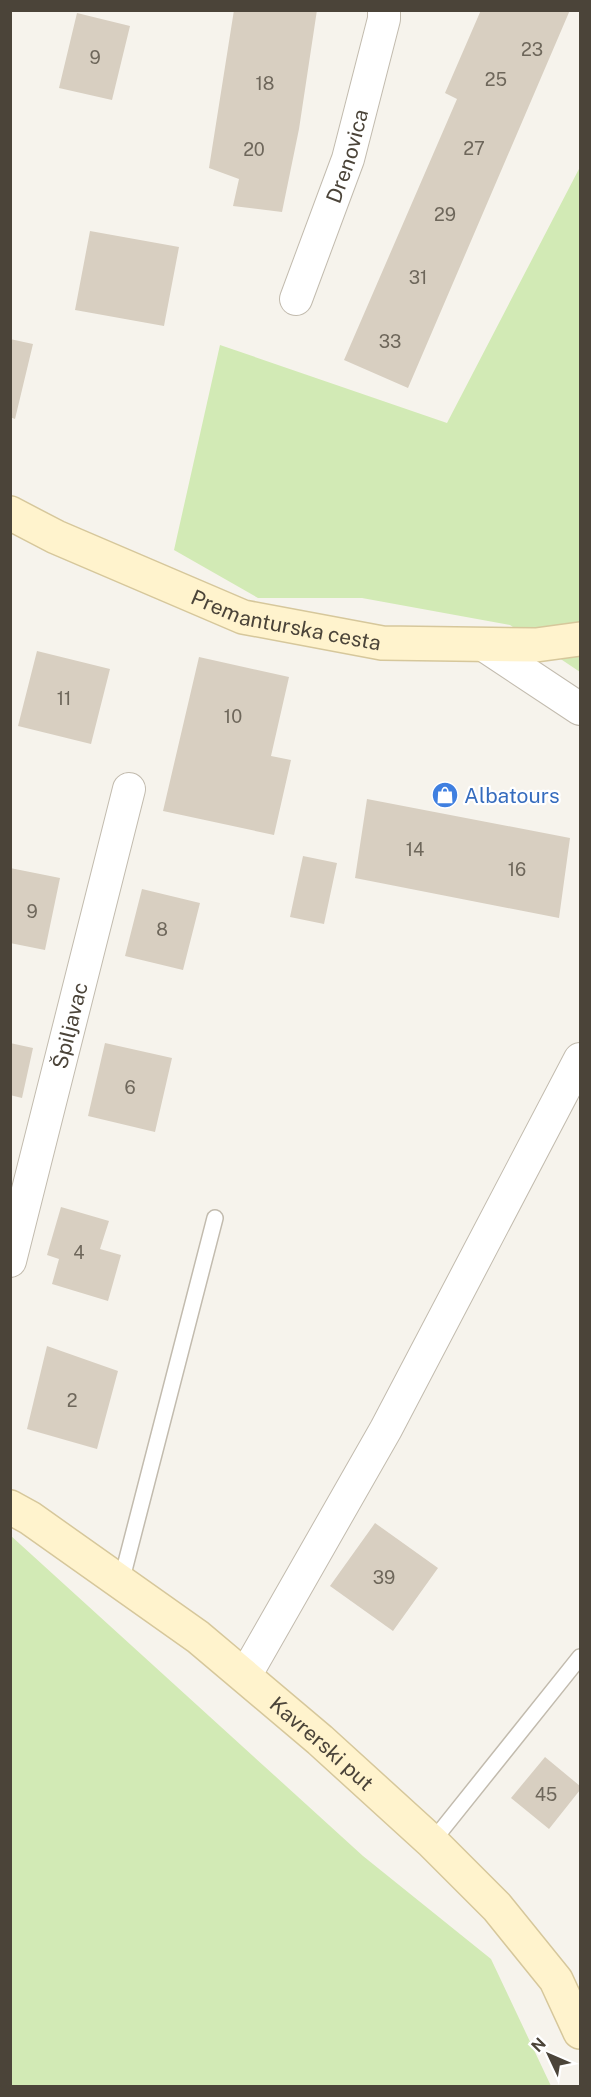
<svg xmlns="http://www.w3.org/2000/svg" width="591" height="2097" viewBox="0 0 591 2097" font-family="'Public Sans',sans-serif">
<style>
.green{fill:#d2eab5}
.building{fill:#d8cfc1}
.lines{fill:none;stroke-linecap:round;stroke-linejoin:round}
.service-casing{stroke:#c2bbae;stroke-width:18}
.minor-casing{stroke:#c2bbae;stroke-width:34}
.secondary-casing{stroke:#d6c79b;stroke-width:36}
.service{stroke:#fff;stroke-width:15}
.minor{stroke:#fff;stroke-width:32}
.secondary{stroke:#fff3cd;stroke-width:33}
.labels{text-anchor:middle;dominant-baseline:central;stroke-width:4.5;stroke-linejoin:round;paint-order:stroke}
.number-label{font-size:18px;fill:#6e675b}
.street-label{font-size:21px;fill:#4b4439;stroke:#fff}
.shop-label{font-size:21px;fill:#366cbe;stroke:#fff;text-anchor:start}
</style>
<rect width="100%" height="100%" fill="#f6f3ec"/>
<path class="green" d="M 580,167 L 580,672 L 510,625 L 362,598 L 258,598 L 174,550 L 220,345 L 447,423 Z
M 10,1535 L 363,1856 L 491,1959 L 551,2086 L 11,2086 Z"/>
<path class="building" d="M 234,10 L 317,10 L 299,129 L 282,212 L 233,206 L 239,179 L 209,168 Z
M 481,10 L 570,10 L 408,388 L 344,360 L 457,99 L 445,93 Z
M 77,13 L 130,26 L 112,100 L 59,88 Z
M 90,231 L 179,247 L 164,326 L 75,310 Z
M 10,339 L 33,344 L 15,419 L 10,417 Z
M 37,651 L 110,669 L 91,744 L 18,726 Z
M 199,657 L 289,677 L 271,756 L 291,760 L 274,835 L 163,811 Z
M 367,799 L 570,838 L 559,918 L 355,878 Z
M 303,856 L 337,863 L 324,924 L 290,917 Z
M 10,868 L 60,878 L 45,950 L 10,943 Z
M 142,889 L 200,903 L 183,970 L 125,956 Z
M 10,1043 L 33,1048 L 22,1098 L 10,1095 Z
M 105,1043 L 172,1058 L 155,1132 L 88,1116 Z
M 61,1207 L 109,1221 L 100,1249 L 121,1255 L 108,1301 L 52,1284 L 59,1259 L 47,1255 Z
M 47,1346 L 118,1371 L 97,1449 L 27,1429 Z
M 375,1523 L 438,1568 L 393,1631 L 330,1586 Z
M 545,1757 L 580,1786 L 580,1790 L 549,1829 L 511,1798 Z"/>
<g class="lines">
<defs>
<path id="service" d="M 121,1582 L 215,1218
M 432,1842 L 580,1657"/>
<g id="minor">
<path id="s1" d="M 296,299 L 348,159 L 384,19 L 384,10"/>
<path d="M 482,644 L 580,709"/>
<path id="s2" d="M 10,1261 L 129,789"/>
<path d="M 245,1676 L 386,1429 L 580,1059"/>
</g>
<g id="secondary">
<path id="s3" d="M 10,513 L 56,537 L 243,617 L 382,643 L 536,645 L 580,639"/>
<path id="s4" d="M 10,1507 L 30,1518 L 198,1637 L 320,1740 L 432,1842 L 497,1907 L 556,1980 L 580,2032"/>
</g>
</defs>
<use href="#service" class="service-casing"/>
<use href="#minor" class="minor-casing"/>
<use href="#secondary" class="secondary-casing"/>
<use href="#service" class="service"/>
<use href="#minor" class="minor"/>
<use href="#secondary" class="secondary"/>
</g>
<defs>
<symbol id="shop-disc" viewBox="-11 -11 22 22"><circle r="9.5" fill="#3f7fe0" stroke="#fff"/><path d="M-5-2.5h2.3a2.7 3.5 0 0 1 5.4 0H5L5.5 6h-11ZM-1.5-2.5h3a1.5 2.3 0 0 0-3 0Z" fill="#fff"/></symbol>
</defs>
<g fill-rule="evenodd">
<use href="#shop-disc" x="430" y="780" width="30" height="30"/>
</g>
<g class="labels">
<g class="number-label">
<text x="532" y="49">23</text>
<text x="95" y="57">9</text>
<text x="496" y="79">25</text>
<text x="265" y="83">18</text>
<text x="474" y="148">27</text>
<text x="254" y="149">20</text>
<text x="445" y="214">29</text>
<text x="418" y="277">31</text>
<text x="390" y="341">33</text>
<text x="64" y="698">11</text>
<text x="233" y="716">10</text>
<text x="415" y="849">14</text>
<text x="517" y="869">16</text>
<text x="32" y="911">9</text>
<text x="162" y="929">8</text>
<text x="130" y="1087">6</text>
<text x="79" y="1252">4</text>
<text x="72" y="1400">2</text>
<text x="384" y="1577">39</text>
<text x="546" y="1794">45</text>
</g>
<g class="street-label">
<text stroke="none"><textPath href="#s1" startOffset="152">Drenovica</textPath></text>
<text stroke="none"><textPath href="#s3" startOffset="298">Premanturska cesta</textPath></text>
<text stroke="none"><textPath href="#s2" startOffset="243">Špiljavac</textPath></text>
<text stroke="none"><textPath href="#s4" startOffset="392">Kavrerski put</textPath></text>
</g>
<g class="shop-label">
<text x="464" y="795">Albatours</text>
</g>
</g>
<rect width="591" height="2097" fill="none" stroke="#4b4439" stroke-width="24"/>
<g transform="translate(549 2055) rotate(314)" stroke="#ffffff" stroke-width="4.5" paint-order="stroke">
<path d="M0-4.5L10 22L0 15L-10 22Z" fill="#4b4439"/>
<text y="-9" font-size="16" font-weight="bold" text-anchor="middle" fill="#4b4439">N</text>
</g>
</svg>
